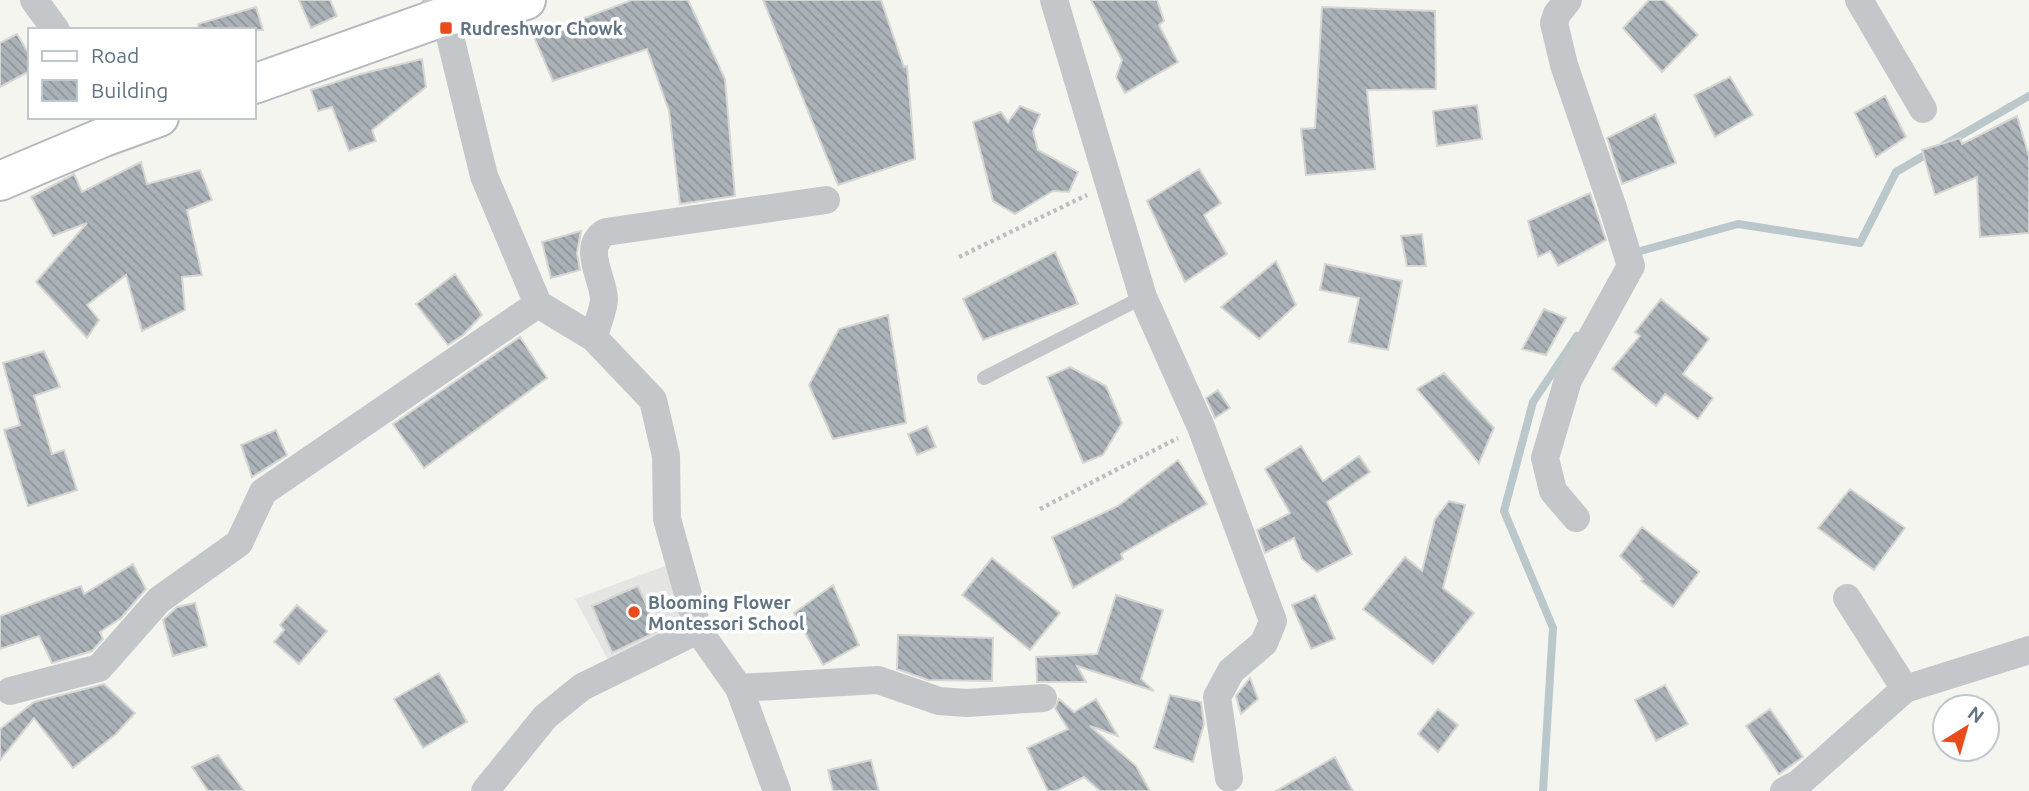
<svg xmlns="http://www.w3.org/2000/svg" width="2029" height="791" viewBox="0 0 2029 791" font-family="Ubuntu,sans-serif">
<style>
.built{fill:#e5e6e4}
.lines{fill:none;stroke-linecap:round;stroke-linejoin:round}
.stream{stroke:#bac7cb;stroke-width:8}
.building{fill:url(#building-back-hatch);stroke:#d6d6d3;stroke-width:2}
.secondary-casing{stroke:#b3b9bd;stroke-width:42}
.path{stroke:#bdbfc1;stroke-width:4.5;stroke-dasharray:3.5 3.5;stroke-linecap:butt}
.lane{stroke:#c4c7ca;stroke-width:14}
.street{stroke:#c4c7ca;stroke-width:28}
.secondary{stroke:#fff;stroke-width:38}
.poi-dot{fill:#e94b1c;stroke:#fff;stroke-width:2.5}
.labels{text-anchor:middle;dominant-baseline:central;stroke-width:7;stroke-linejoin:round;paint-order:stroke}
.poi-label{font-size:18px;font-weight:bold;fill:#627483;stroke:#fff;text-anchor:start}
</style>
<defs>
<pattern id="building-back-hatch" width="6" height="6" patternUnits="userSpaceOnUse" patternTransform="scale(1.75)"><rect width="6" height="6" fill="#aab2b7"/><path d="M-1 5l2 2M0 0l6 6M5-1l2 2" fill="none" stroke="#8e959a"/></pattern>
</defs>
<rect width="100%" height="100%" fill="#f5f5f0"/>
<path class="built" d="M 673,563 L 689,625 L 612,667 L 575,599 Z"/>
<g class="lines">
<path class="stream" d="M 1944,145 L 2029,96
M 1633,253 L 1738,224 L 1860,243 L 1896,172 L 1932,151
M 1543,791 L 1553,628 L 1504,511 L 1533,402 L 1577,336"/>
</g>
<path class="building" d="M 299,0 L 330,0 L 337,16 L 311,28 Z
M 632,0 L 688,0 L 725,79 L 735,196 L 680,204 L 669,111 L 647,49 L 553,81 L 534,37 Z
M 763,0 L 881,0 L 904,67 L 907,66 L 915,159 L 838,185 Z
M 1091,0 L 1157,0 L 1164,21 L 1159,25 L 1178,62 L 1125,93 L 1116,77 L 1122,60 Z
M 1649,0 L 1664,0 L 1698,35 L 1662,72 L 1623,28 Z
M 256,7 L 263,30 L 199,30 L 198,24 Z
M 1322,7 L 1435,11 L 1436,89 L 1367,90 L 1375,169 L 1306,175 L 1301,129 L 1315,128 Z
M 17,34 L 30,56 L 30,71 L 0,87 L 0,43 Z
M 422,59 L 426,87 L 372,130 L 376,141 L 349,151 L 332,107 L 318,111 L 311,90 L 361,74 Z
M 1730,77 L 1753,115 L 1715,137 L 1694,95 Z
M 1885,96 L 1906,137 L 1876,157 L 1855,113 Z
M 1477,105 L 1482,139 L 1437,146 L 1433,111 Z
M 1020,106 L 1040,114 L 1033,131 L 1038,150 L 1078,172 L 1069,192 L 1053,191 L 1015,214 L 993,201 L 973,122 L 1001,112 L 1008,122 Z
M 1655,114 L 1676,163 L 1622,184 L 1607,138 Z
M 2017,116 L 2029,156 L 2029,233 L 1980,237 L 1977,177 L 1935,195 L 1922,150 L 1960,138 L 1962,144 Z
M 141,162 L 147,184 L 200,170 L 212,200 L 187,210 L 202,275 L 182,277 L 185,310 L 142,331 L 126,275 L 87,305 L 99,320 L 87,338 L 36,282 L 87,223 L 53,236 L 31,197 L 74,174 L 82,192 Z
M 1199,169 L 1221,203 L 1204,215 L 1227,254 L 1185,282 L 1147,201 Z
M 1590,193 L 1606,240 L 1558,266 L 1550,251 L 1538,257 L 1528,221 Z
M 581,231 L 577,253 L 580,270 L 551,278 L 542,242 Z
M 1422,234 L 1426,266 L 1407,266 L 1401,236 Z
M 1055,252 L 1078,304 L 983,340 L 963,299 Z
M 1276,261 L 1296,305 L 1259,339 L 1221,307 Z
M 1325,264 L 1402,281 L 1388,350 L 1349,342 L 1359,298 L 1320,290 Z
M 455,274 L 482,315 L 463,335 L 448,345 L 416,304 Z
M 1661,299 L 1709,339 L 1683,374 L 1713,398 L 1698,419 L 1665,394 L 1656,406 L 1612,369 L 1640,336 L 1635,332 Z
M 1544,309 L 1566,318 L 1546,355 L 1522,349 Z
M 888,315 L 906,423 L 833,439 L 809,385 L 839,329 Z
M 520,337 L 547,378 L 424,468 L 393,424 Z
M 44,351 L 60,387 L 34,396 L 52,454 L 64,450 L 77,490 L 28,506 L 4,430 L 20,425 L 3,363 Z
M 1070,367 L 1106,386 L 1122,423 L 1103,455 L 1083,463 L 1047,377 Z
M 1444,373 L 1494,428 L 1479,463 L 1417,389 Z
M 1218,390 L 1230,408 L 1215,418 L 1206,398 Z
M 927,426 L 936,447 L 917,455 L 908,434 Z
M 276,430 L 287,455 L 252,477 L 241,445 Z
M 1301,446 L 1323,481 L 1359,456 L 1370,472 L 1327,502 L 1352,554 L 1317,572 L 1302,559 L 1294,538 L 1265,553 L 1257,530 L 1290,513 L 1265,469 Z
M 1178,460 L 1207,504 L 1121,554 L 1123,559 L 1073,588 L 1052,537 L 1118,506 Z
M 1850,489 L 1905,528 L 1874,570 L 1818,528 Z
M 1449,501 L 1465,505 L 1443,588 L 1474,613 L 1433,664 L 1363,609 L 1405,557 L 1422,571 L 1435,519 Z
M 1642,527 L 1699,572 L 1673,607 L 1641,581 L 1643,579 L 1620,556 Z
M 992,558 L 1060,613 L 1030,650 L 962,595 Z
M 133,564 L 146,589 L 121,618 L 100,632 L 103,639 L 92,651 L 52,663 L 39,636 L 0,649 L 0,616 L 81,586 L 84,594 Z
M 833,585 L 859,645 L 823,665 L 794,613 Z
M 638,586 L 658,631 L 612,653 L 592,606 Z
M 1116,595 L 1163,610 L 1141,679 L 1154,691 L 1077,666 L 1086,682 L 1037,682 L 1036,657 L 1097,654 Z
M 1315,595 L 1335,639 L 1311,649 L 1292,605 Z
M 195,603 L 207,646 L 173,656 L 163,620 L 177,607 Z
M 297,605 L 327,631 L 299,664 L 274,642 L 284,630 L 280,625 Z
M 898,635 L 993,638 L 992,681 L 928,680 L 897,669 Z
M 439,673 L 467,722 L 423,748 L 394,699 Z
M 1250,678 L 1258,699 L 1241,714 L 1236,696 Z
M 104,684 L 135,713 L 116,734 L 73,768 L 34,718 L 0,760 L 0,729 L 34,702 Z
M 1665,685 L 1688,724 L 1656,741 L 1635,700 Z
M 1170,695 L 1201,702 L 1204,724 L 1193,762 L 1154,748 Z
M 1059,699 L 1074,712 L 1096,699 L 1118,736 L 1090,726 L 1136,766 L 1150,791 L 1100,791 L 1084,777 L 1056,791 L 1048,791 L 1027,748 L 1068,729 L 1055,708 Z
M 1438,709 L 1458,725 L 1438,752 L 1418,734 Z
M 1770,709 L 1803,757 L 1779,774 L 1746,726 Z
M 218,755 L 244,791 L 208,791 L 192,767 Z
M 1335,757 L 1353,791 L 1276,791 Z
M 871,760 L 879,791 L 833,791 L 828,770 Z"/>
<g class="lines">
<defs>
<path id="secondary" d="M 254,84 L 445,16 L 504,7 L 526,0
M 0,181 L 104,137 L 159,117"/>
</defs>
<use href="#secondary" class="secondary-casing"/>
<path class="path" d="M 959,257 L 1087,195
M 1040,509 L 1178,438"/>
<path class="lane" d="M 984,378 L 1143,297"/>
<path class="street" d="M 34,0 L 56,30
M 1054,0 L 1143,297 L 1201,427 L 1273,621 L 1264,643 L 1231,671 L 1217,697 L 1229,778
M 1568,0 L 1557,14 L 1554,23 L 1564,65 L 1612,205 L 1631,266 L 1568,380 L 1545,458 L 1553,491 L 1576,518
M 1859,0 L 1923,109
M 436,2 L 445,16 L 484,176 L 538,304 L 594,338 L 653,400 L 666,456 L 667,519 L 698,630 L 739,688 L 777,791
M 594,338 C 596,325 603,313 604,300 C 604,278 580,247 606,232 L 826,200
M 1847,598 L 1905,689
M 739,688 L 878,680 L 939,701 L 967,703 L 1043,698
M 10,691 L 99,668 L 159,600 L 239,543 L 263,492 L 538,304
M 485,791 L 545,717 L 582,687 L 698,630
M 1784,791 L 1799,783 L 1905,689 L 2029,650"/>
<use href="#secondary" class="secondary"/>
</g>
<g class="poi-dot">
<rect x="439" y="21" width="14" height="14" rx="3.5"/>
<circle cx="634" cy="612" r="7"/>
</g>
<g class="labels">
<g class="poi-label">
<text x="460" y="28">Rudreshwor Chowk</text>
<text x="648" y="602">Blooming Flower<tspan x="648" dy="21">Montessori School</tspan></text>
</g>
</g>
<rect x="28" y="28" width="228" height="91" fill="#ffffff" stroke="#c0c7cd" stroke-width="2"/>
<rect x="42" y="51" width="35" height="10" fill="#ffffff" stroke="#c0c7cd" stroke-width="2"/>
<text x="91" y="63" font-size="21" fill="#627483">Road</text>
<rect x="42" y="80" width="35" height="21" fill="url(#building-back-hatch)" stroke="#c0c7cd" stroke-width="2"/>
<text x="91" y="98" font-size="21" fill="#627483">Building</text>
<g transform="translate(1966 728) rotate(37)"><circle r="33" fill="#ffffff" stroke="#c0c7cd" stroke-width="2"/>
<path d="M0-5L12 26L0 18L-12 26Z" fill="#e94b1c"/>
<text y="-10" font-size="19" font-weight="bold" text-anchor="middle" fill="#627483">N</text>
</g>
</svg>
